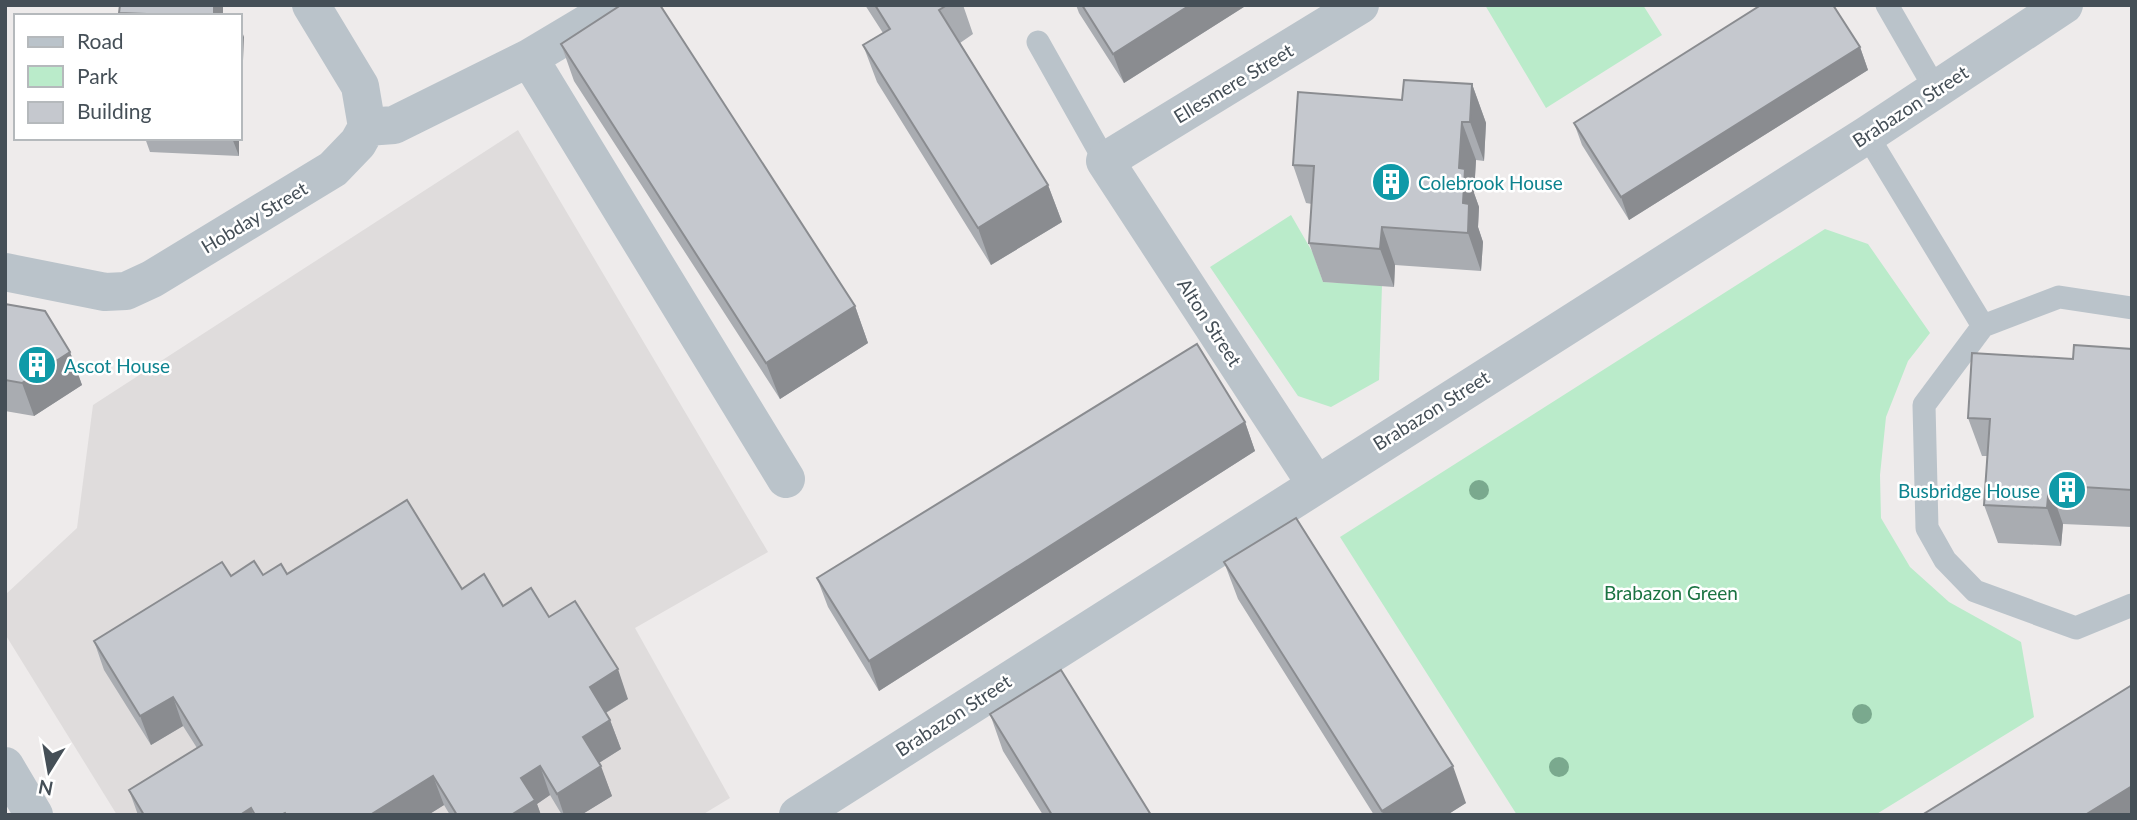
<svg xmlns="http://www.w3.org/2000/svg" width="2137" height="820" viewBox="0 0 2137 820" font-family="Lato,sans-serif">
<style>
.education{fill:#dfdcdc}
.green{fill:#baebca}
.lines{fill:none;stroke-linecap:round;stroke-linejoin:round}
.service{stroke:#bac3ca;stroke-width:23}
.minor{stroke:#bac3ca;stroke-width:38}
.tree{fill:#7aa98e}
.wall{fill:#a9acb1}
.shaded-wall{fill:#8a8c90}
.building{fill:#c5c8ce;stroke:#8a8c90;stroke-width:2}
.labels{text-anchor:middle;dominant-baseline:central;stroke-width:5;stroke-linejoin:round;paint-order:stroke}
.street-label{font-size:19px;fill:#454f57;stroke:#fff}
.culture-label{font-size:19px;fill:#0d838f;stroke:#fff;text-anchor:start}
.park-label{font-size:19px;fill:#1b7342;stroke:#fff}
</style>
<rect width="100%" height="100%" fill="#eeebeb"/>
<path class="education" d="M 518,130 L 768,552 L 635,628 L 730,798 L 702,815 L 117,815 L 5,634 L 5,595 L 77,528 L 93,405 Z"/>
<path class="green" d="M 1485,5 L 1643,5 L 1662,35 L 1546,108 Z
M 1291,215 L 1313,253 L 1323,282 L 1382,285 L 1379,380 L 1331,407 L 1298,396 L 1210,267 Z
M 1825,229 L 1868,244 L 1930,333 L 1908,361 L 1886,417 L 1880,475 L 1881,518 L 1910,567 L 1949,602 L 2021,642 L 2034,717 L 1875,815 L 1517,815 L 1340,537 Z"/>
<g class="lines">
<path class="service" d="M 1887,5 L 1936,90
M 1038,42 L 1105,161
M 1867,135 L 1983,326 L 1924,405 L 1927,528 L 1945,560 L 1975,591 L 2076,628 L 2132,605
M 1983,326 L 2059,297 L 2132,308"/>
<path class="minor" d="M 311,5 L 360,86 L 367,127
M 529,58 L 786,479
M 367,127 L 394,125 L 529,58 L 618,5
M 5,272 L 105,292 L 126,291 L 152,279 L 333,169 L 358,143 L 367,127
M 1315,483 L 1105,161 L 1360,5
M 5,766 L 34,815
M 798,815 L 1867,135 L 2064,5"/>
</g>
<g class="tree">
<circle cx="1479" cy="490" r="10"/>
<circle cx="1862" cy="714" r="10"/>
<circle cx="1559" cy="767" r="10"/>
</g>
<path class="wall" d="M 865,5 L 963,5 L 973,34 L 960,43 L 1048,185 L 1062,222 L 991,265 L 877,82 L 863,45 L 883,33 Z
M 1076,5 L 1247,5 L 1124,83 L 1079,13 Z
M 119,13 L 223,15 L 236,16 L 121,16 Z
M 561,44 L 855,306 L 868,343 L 780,399 L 574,81 Z
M 1860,47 L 1868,70 L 1629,220 L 1582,145 L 1574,123 Z
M 1472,84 L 1486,123 L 1484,161 L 1476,160 L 1474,193 L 1479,207 L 1478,227 L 1483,242 L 1481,271 L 1395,265 L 1394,287 L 1323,282 L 1309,243 L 1312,204 L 1306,203 L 1293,165 Z
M 145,138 L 239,138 L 239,156 L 150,152 Z
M 5,304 L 70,352 L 82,385 L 34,416 L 5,411 Z
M 2132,349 L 2132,527 L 2063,524 L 2061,546 L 1998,543 L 1984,505 L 1987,456 L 1982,456 L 1968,418 L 2073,359 Z
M 1245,422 L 1255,451 L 879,691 L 828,607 L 817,578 Z
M 1224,562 L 1466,803 L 1447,815 L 1374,815 L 1238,599 Z
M 287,574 L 462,589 L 503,606 L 549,617 L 628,699 L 606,713 L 610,720 L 621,749 L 599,763 L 612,796 L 581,815 L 562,815 L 550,795 L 537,804 L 541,815 L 450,815 L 444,805 L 428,815 L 138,815 L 129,790 L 197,748 L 183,726 L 151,745 L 104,670 L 94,641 L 231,576 Z
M 990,714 L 1151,815 L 1043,815 L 1003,751 Z"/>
<path class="shaded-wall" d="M 214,5 L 223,5 L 223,16 L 214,15 Z
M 1190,5 L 1247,5 L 1124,83 L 1113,54 Z
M 240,26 L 244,37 L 240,131 Z
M 1860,47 L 1868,70 L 1629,220 L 1621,197 Z
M 1472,84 L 1486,123 L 1484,161 L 1470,122 Z
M 1462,122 L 1476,160 L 1474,193 L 1479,207 L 1478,227 L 1483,242 L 1481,271 L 1468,233 L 1463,203 L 1459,168 Z
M 232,138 L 239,138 L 239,156 Z
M 1048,185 L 1062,222 L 991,265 L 978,228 Z
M 1382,227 L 1395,265 L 1394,287 L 1380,249 Z
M 855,306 L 868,343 L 780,399 L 766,363 Z
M 70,352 L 82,385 L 34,416 L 22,383 Z
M 1245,422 L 1255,451 L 879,691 L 869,661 Z
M 2049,485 L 2063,524 L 2061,546 L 2047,508 Z
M 618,669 L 628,699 L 600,716 L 590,687 Z
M 173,697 L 183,726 L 151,745 L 140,716 Z
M 610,720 L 621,749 L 594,766 L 583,737 Z
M 540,766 L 550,795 L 537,804 L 541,815 L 511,815 L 521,778 Z
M 601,766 L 612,796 L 581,815 L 564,815 L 557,794 Z
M 1453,766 L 1466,803 L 1447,815 L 1383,815 L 1382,811 Z
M 433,776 L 444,805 L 428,815 L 370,815 Z
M 2132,786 L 2132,815 L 2085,815 Z
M 251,808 L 253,815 L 240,815 Z"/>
<path class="building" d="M 120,5 L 214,5 L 214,15 L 236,16 L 146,16 L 146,14 L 119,13 Z
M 621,5 L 660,5 L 855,306 L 766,363 L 561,44 Z
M 875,5 L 947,5 L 939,10 L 1048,185 L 978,228 L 863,45 L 890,29 Z
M 1082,5 L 1190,5 L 1113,54 Z
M 1761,5 L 1833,5 L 1860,47 L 1621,197 L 1574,123 Z
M 1404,80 L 1472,84 L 1470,122 L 1462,122 L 1459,168 L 1465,169 L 1463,203 L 1469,204 L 1468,233 L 1382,227 L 1380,249 L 1309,243 L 1314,166 L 1293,165 L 1298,92 L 1402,100 Z
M 5,304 L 45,311 L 70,352 L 22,383 L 5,380 Z
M 1197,344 L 1245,422 L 869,661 L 817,578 Z
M 2074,345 L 2132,349 L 2132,490 L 2049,485 L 2047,508 L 1984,505 L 1990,419 L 1968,418 L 1972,353 L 2073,359 Z
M 407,500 L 462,589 L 484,574 L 503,606 L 531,588 L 549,617 L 575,601 L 618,669 L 590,687 L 610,720 L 583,737 L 601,766 L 557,794 L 540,766 L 521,778 L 535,800 L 511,815 L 457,815 L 433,776 L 370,815 L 286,815 L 285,813 L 281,815 L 255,815 L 251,808 L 240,815 L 144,815 L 129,790 L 202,745 L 173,697 L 140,716 L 94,641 L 222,562 L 231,576 L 254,561 L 263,575 L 281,564 L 287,574 Z
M 1296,518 L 1453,766 L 1382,811 L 1224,562 Z
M 1061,670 L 1151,815 L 1052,815 L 990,714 Z
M 2132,685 L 2132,786 L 2085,815 L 1922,815 Z"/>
<defs>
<symbol id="building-disc" viewBox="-11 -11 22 22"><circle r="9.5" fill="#0f9aa8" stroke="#fff"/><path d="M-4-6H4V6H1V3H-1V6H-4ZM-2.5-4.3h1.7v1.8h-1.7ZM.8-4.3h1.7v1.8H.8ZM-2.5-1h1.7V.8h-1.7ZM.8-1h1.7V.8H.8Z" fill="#fff"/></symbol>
</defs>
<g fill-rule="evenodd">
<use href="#building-disc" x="1369" y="160" width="44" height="44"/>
<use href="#building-disc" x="15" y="343" width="44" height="44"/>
<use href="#building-disc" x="2045" y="468" width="44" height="44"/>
</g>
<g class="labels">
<g class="street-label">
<text transform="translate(1233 83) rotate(-31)">Ellesmere Street</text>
<text transform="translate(1910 106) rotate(-33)">Brabazon Street</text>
<text transform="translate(254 217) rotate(-31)">Hobday Street</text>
<text transform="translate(1210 322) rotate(57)">Alton Street</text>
<text transform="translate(1431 410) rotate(-32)">Brabazon Street</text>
<text transform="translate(953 715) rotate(-33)">Brabazon Street</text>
</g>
<g class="culture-label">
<text x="1418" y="182">Colebrook House</text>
<text x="64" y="365">Ascot House</text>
<text x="2040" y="490" text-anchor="end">Busbridge House</text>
</g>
<g class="park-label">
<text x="1671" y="592">Brabazon Green</text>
</g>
</g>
<rect width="2137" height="820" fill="none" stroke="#454f57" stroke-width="14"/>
<rect x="14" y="14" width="228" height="126" fill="#ffffff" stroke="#b5b9bc" stroke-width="2"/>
<rect x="28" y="37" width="35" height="10" fill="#bac3ca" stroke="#b5b9bc" stroke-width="2"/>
<text x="77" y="49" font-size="21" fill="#454f57">Road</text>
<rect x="28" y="66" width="35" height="21" fill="#baebca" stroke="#b5b9bc" stroke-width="2"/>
<text x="77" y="84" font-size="21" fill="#454f57">Park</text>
<rect x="28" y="102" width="35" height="21" fill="#c5c8ce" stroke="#b5b9bc" stroke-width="2"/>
<text x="77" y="119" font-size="21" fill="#454f57">Building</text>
<g transform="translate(49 771) rotate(191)" stroke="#ffffff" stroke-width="5" paint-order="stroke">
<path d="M0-5L12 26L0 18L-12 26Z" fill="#454f57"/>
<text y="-10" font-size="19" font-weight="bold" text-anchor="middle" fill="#454f57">N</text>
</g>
</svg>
